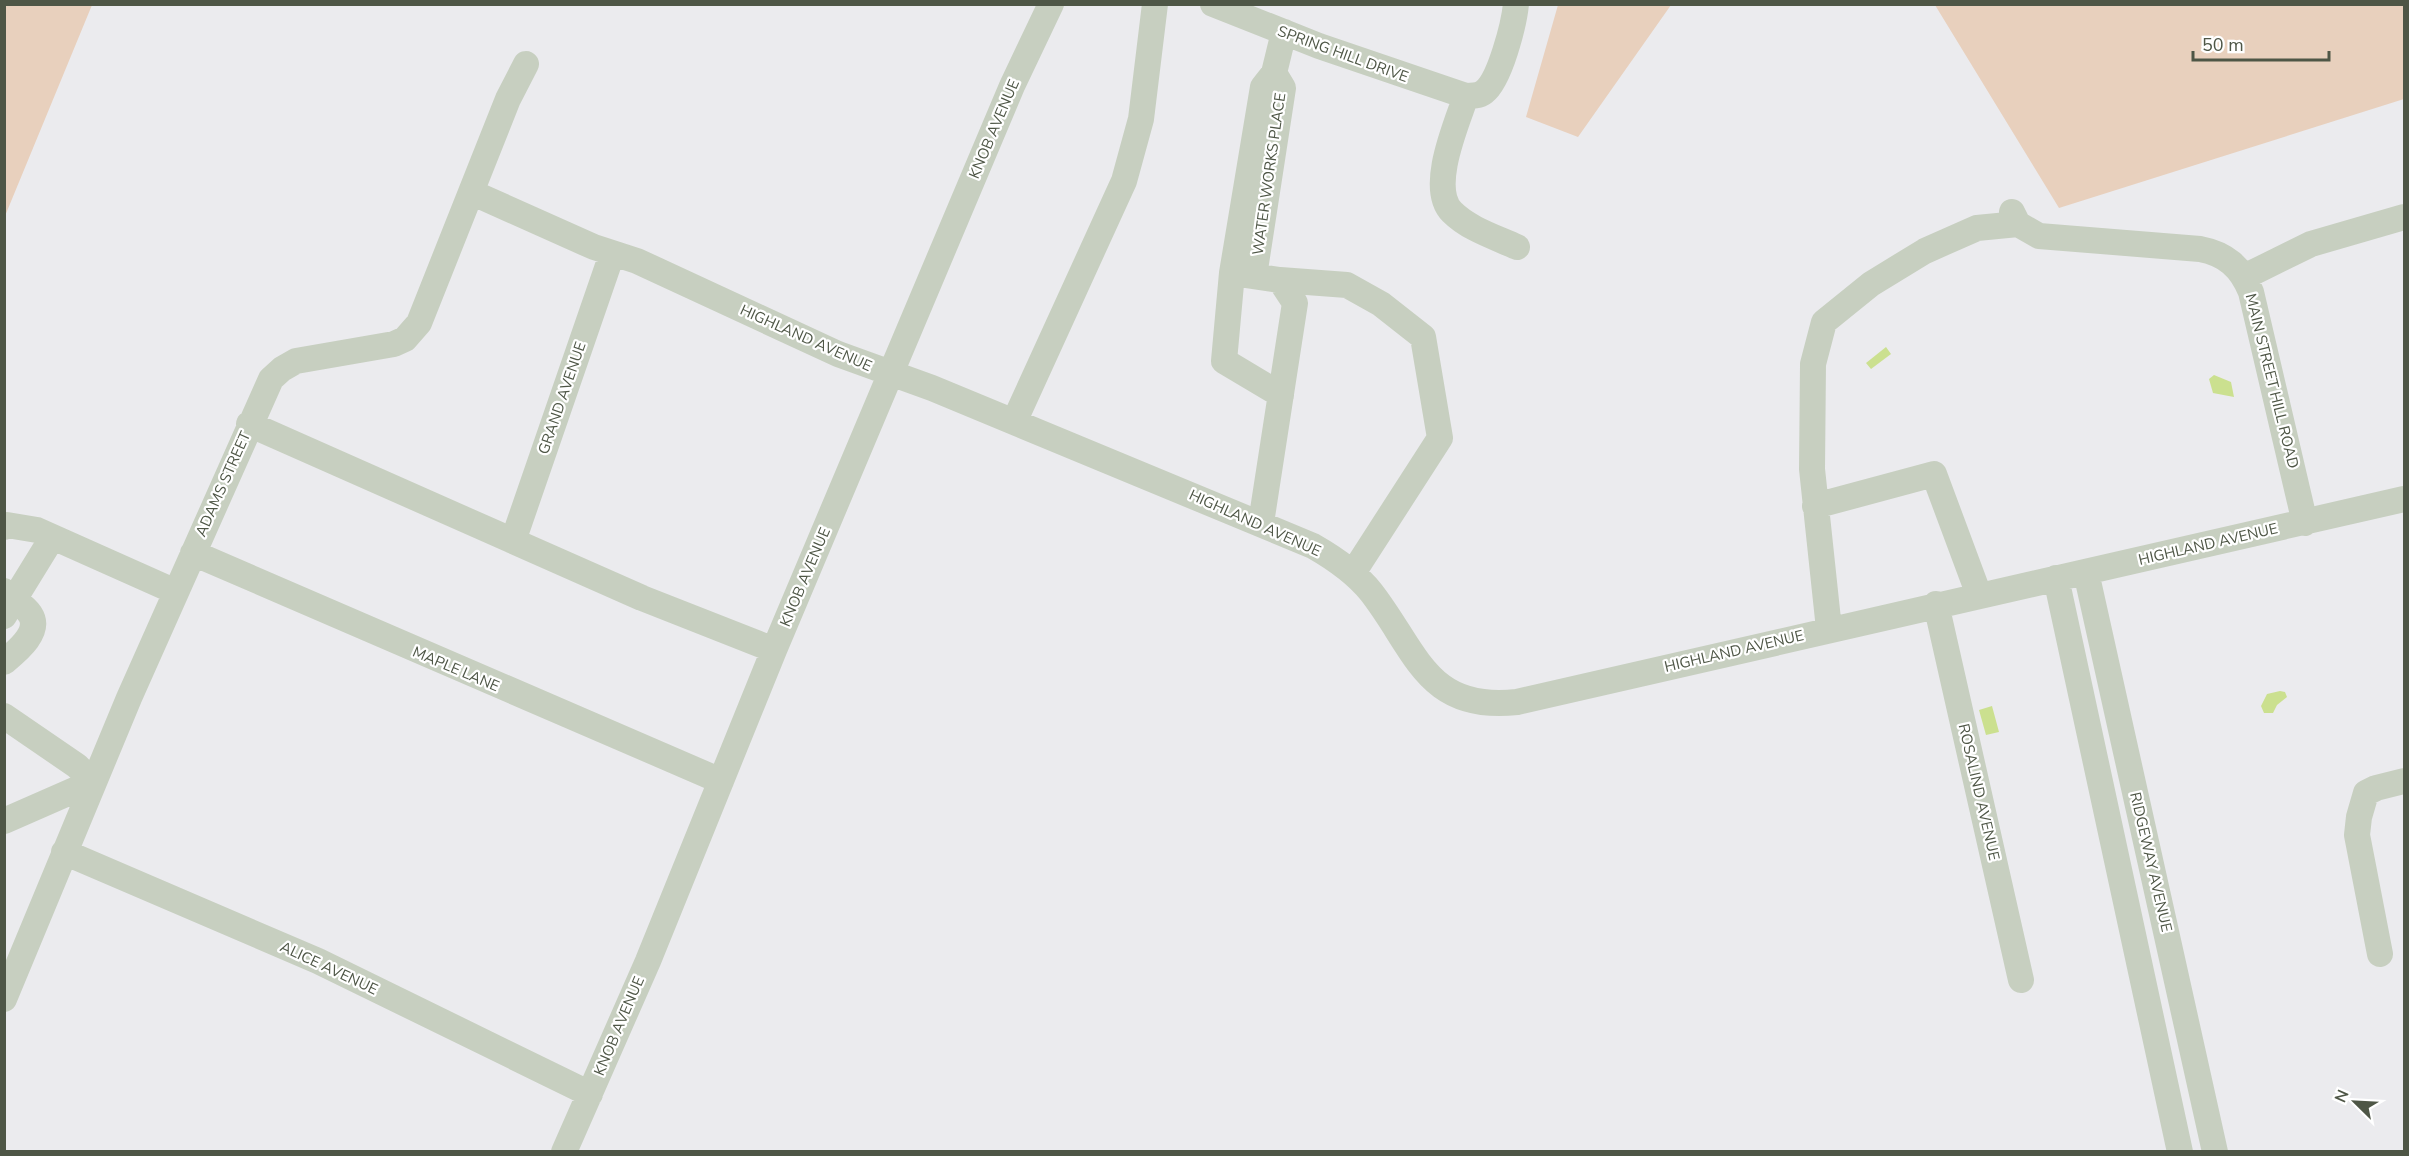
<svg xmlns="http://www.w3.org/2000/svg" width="2409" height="1156" viewBox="0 0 2409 1156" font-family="'Nunito Sans',sans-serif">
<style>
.green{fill:#e8d0bd}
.water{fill:#cbe08f}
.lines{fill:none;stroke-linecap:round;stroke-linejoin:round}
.minor{stroke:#c7cfc0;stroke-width:26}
.labels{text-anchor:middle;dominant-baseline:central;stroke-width:4.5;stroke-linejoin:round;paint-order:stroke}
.street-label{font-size:15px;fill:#4e5646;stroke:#fff}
</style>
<rect width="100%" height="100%" fill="#ebebee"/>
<path class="green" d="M 5,4 L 92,5 L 5,216 L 4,5 Z
M 1558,5 L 1671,5 L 1578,137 L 1526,117 Z
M 1935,5 L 2404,5 L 2404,99 L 2059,208 Z"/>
<path class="water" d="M 1886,347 L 1891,354 L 1871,369 L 1866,363 Z
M 2214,375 L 2231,382 L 2234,397 L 2213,393 L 2209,379 Z
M 2280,691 L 2285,692 L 2287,697 L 2277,705 L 2273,713 L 2264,713 L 2261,706 L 2267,694 Z
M 1992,706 L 1999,732 L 1986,735 L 1979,710 Z"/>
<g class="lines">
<path class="minor" d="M 1213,4 L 1319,46 L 1466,96 C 1472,96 1479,96 1484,92 C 1500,80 1514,24 1516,4
M 1466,96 C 1457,123 1428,188 1452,212 C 1469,229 1495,237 1517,247
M 473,193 L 594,247 L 637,261 L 838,354 L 932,388 L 1313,546 C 1334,558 1355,572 1371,592 C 1417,651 1426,712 1517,702 L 2404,499
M 2012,212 L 2018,224 L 2039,236 L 2200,249 C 2226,254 2241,267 2251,292 L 2305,523
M 1232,273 L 1280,280 L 1295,303 L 1261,523
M 1254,276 L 1283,88 L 1274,73
M 2244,277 L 2311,244 L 2404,217
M 1280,280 L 1347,285 L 1381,304 L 1423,337 L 1440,438 L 1353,573
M 1281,395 L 1224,361 L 1232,273 L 1263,87 L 1274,73 L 1284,32
M 1014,422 L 1124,181 L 1141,119 L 1155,4
M 249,424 L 642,598 L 774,650
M 1815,506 L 1934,474 L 1979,595
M 4,527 L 7,525 L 37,530 L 176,592
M 513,541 L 612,254
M 193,553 L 721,781
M 2086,572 L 2215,1152
M 2056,578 L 2180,1152
M 4,591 C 12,599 24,605 30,614 C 42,632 16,652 4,662
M 1936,604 L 2021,980
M 4,616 L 52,538
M 1829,629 L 1812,469 L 1813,364 L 1824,322 L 1871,284 L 1925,251 L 1977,228 L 2018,224
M 4,716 L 77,766 L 93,782 L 4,821
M 64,852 L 318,961 L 590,1094
M 2380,954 L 2357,835 L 2359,817 L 2366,793 L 2376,788 L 2404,781
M 4,999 L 129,698 L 271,379 L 282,369 L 296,361 L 394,344 L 405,339 L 419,323 L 508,99 L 526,64
M 564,1152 L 648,961 L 774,650 L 1012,86 L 1051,4"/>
</g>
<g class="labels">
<g class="street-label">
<text transform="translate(1343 54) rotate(20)">SPRING HILL DRIVE</text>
<text transform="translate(994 129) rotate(-67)">KNOB AVENUE</text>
<text transform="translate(1269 174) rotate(-82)">WATER WORKS PLACE</text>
<text transform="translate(806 338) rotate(24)">HIGHLAND AVENUE</text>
<text transform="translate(2272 381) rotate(76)">MAIN STREET HILL ROAD</text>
<text transform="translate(562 398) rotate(-71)">GRAND AVENUE</text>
<text transform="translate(223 484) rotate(-66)">ADAMS STREET</text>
<text transform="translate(1255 523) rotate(24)">HIGHLAND AVENUE</text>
<text transform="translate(2208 544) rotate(-13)">HIGHLAND AVENUE</text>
<text transform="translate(805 577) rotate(-67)">KNOB AVENUE</text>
<text transform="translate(1734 651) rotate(-13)">HIGHLAND AVENUE</text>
<text transform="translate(456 669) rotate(23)">MAPLE LANE</text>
<text transform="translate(1979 792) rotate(77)">ROSALIND AVENUE</text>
<text transform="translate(2151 862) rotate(77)">RIDGEWAY AVENUE</text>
<text transform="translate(329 968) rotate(25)">ALICE AVENUE</text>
<text transform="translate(619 1026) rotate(-67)">KNOB AVENUE</text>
</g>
</g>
<rect width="2409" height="1156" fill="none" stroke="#4e5646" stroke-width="12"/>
<g transform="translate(2355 1102) rotate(294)" stroke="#ffffff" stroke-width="4.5" paint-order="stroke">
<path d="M0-4.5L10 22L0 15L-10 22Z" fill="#4e5646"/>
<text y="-9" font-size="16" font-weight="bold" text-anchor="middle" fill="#4e5646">N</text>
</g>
<path d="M2193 51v9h136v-9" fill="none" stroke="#4e5646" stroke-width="3"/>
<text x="2202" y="51" font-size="18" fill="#4e5646" stroke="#ffffff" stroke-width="4.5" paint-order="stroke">50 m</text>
</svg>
